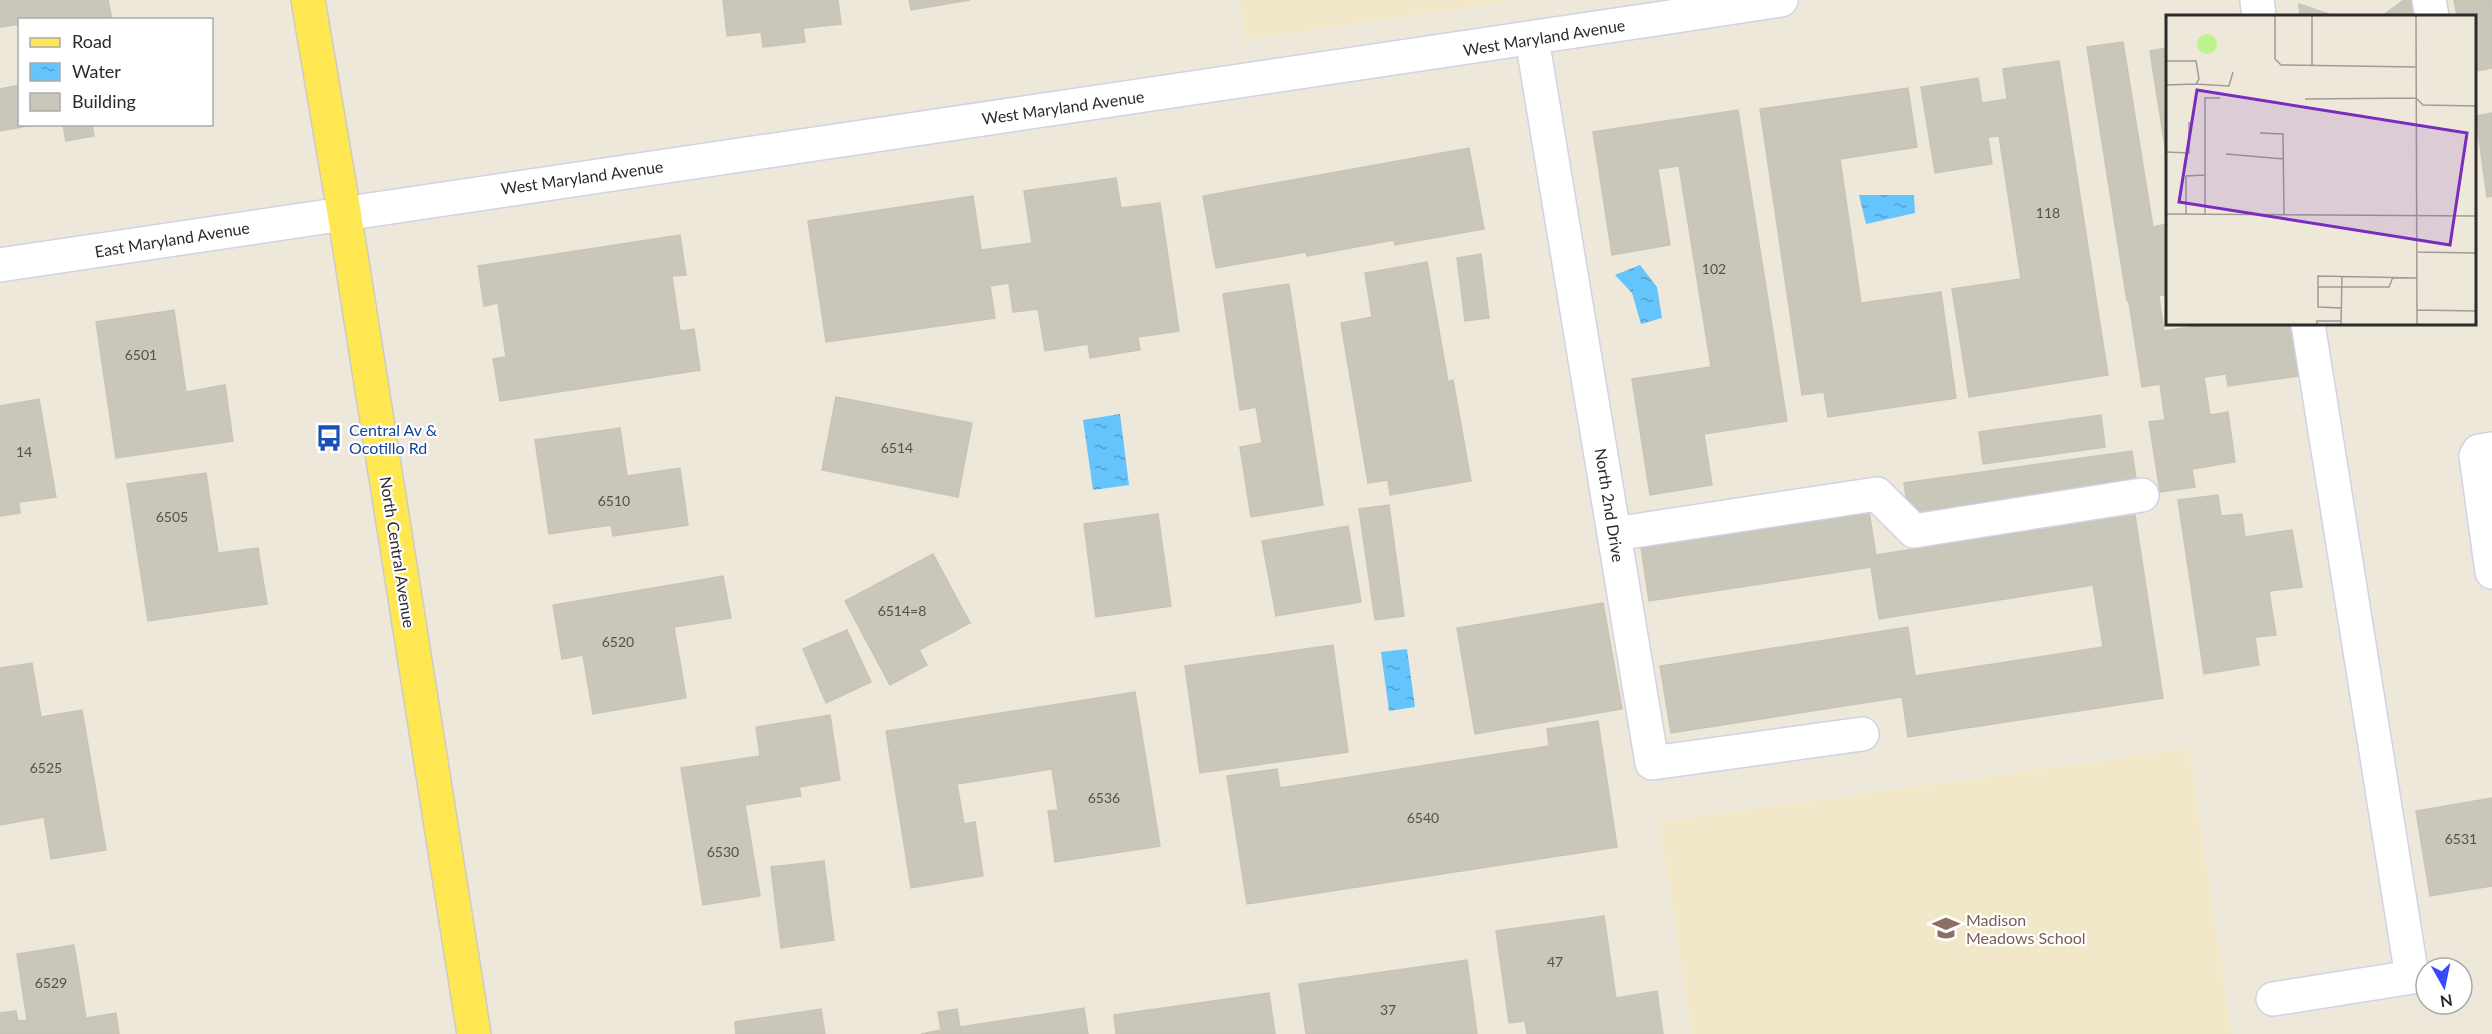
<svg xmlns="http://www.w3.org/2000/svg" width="2492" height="1034" viewBox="0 0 2492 1034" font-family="Lato,sans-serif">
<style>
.education{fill:#f1e8c9}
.water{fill:url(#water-ripples)}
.building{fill:#c9c6ba;stroke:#cac4b5;stroke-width:1.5}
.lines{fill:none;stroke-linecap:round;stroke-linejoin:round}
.minor-casing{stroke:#d0d2e5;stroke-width:36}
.major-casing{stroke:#ccc;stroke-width:36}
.minor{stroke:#fff;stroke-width:33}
.major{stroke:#fee750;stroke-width:33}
.labels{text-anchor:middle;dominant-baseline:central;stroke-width:4.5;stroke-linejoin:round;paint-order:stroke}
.number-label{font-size:14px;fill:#52524f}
.street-label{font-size:16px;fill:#2b2b2b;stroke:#fff}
.transit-label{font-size:16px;fill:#164399;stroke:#fff;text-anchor:start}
.education-label{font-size:16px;fill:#785e54;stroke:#fff;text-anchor:start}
.inset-road{fill:none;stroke:#a09c95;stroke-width:1.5}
.view{fill:#7b2cbf;fill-opacity:0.15;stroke:#7b2cbf;stroke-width:3}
.inset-edge{fill:none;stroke:#2b2b2b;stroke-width:3}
</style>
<defs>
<pattern id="water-ripples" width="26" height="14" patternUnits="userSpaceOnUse" patternTransform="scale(1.5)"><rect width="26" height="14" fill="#64c4fb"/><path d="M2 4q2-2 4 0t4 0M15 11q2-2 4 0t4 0" fill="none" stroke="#539fcb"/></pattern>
</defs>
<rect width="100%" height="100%" fill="#eee8db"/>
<path class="education" d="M 1239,0 L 1519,0 L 1245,40 Z
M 2189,748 L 2232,1034 L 1692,1034 L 1659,822 Z"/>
<path class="water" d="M 1859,195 L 1914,195 L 1915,213 L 1866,224 Z
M 1640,265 L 1657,287 L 1662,318 L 1641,324 L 1632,293 L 1615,275 Z
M 1120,414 L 1129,485 L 1093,490 L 1083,420 Z
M 1407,649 L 1415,707 L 1389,711 L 1381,652 Z"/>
<path class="building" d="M 0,0 L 108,0 L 112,20 L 20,20 L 20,24 L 0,27 Z
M 723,0 L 838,0 L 841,24 L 803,28 L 805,42 L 763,47 L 761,32 L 727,36 Z
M 909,0 L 970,0 L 911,10 Z
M 2404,0 L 2417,0 L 2420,16 L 2382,16 Z
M 2454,0 L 2492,0 L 2492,68 L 2476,71 L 2476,16 L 2457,16 Z
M 2299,4 L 2334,16 L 2300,16 Z
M 2123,42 L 2153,227 L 2168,224 L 2168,294 L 2127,301 L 2087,47 Z
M 2168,48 L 2168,166 L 2150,51 Z
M 2059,61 L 2108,375 L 1969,397 L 1952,289 L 2021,279 L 1999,136 L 1988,137 L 1992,164 L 1935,173 L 1921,87 L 1978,78 L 1982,103 L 2007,99 L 2003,69 Z
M 20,85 L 20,124 L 38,124 L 0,131 L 0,89 Z
M 1908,88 L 1917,147 L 1840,159 L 1861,303 L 1941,292 L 1956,398 L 1828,417 L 1824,392 L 1802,395 L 1760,109 Z
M 1738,110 L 1787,421 L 1704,434 L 1712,485 L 1650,495 L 1632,379 L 1711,367 L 1679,166 L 1658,169 L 1670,245 L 1612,255 L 1593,132 Z
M 2492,113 L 2492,196 L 2487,197 L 2476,116 Z
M 63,124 L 92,124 L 94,136 L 66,141 Z
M 1469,148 L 1484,229 L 1395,245 L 1394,240 L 1307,256 L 1306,252 L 1216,268 L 1203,196 Z
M 1116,178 L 1121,208 L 1160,203 L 1179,331 L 1138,337 L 1140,350 L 1090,358 L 1088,344 L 1045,351 L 1038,309 L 1013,312 L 1009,283 L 990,286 L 995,318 L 826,342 L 808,221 L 973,196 L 981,250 L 1032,243 L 1024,191 Z
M 680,235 L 686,275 L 672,276 L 680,331 L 694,329 L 700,370 L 500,401 L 493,359 L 506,357 L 498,303 L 484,306 L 478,266 Z
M 1481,254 L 1489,318 L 1465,321 L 1457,258 Z
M 1427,262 L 1448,382 L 1453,380 L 1471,481 L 1390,495 L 1388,480 L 1368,483 L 1341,323 L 1372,317 L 1365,273 Z
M 1289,284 L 1323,505 L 1251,517 L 1240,447 L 1262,443 L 1256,407 L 1240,410 L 1223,294 Z
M 2159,297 L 2164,331 L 2211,324 L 2298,324 L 2305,375 L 2228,386 L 2226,374 L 2204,377 L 2210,415 L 2228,412 L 2235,462 L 2192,469 L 2195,487 L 2160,492 L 2149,422 L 2165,420 L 2160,384 L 2142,387 L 2129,302 Z
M 174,310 L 186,392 L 225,385 L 233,441 L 116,458 L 96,322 Z
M 836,397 L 972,423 L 958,497 L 822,470 Z
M 39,399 L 56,497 L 19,502 L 20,513 L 0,516 L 0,406 Z
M 2101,415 L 2105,447 L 1983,464 L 1979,432 Z
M 620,428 L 627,476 L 680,468 L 688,525 L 613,536 L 611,525 L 549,534 L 535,440 Z
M 2132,451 L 2137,485 L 1909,517 L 1904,483 Z
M 206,473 L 218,553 L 258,548 L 267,604 L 148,621 L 127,484 Z
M 2218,495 L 2221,516 L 2242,514 L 2245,537 L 2292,530 L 2302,587 L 2269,591 L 2276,635 L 2255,637 L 2259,665 L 2204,674 L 2178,500 Z
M 1389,505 L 1404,616 L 1375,620 L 1359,509 Z
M 1869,511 L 1876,555 L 2135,515 L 2163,698 L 1908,737 L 1902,697 L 1671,733 L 1660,666 L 1908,627 L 1915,676 L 2103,647 L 2093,585 L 1879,619 L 1871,567 L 1649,601 L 1641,547 Z
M 1158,514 L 1171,606 L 1096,617 L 1084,524 Z
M 1348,526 L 1361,602 L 1276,616 L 1262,541 Z
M 933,554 L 970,623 L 919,650 L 927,665 L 890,685 L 845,601 Z
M 723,576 L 731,618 L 674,627 L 686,698 L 593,714 L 583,655 L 562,659 L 553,605 Z
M 1603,603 L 1622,709 L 1475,734 L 1457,628 Z
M 847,630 L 871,682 L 826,703 L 803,649 Z
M 1333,645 L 1348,752 L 1200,773 L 1185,666 Z
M 32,663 L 41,717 L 82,710 L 106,850 L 51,859 L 44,817 L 0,825 L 0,668 Z
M 1135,692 L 1160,846 L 1055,862 L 1048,811 L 1058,810 L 1052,769 L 957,784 L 964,824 L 975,822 L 983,876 L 911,888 L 886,731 Z
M 830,715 L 840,780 L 799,787 L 801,796 L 745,805 L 760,896 L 703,905 L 681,768 L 760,756 L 756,727 Z
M 1598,721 L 1617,847 L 1247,904 L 1227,776 L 1277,769 L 1280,788 L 1549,746 L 1547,729 Z
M 2492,798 L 2492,886 L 2430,896 L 2416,811 Z
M 824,861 L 834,940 L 781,948 L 771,867 Z
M 1604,916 L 1616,998 L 1657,991 L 1663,1034 L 1527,1034 L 1525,1021 L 1509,1023 L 1496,931 Z
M 74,945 L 86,1018 L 116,1013 L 119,1034 L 0,1034 L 0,1013 L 16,1011 L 18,1021 L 27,1020 L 17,954 Z
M 1467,960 L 1477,1034 L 1306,1034 L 1299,984 Z
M 1269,993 L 1275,1034 L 1116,1034 L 1114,1015 Z
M 1084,1008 L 1088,1034 L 921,1034 L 941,1030 L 938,1012 L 957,1009 L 960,1027 Z
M 821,1009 L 825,1034 L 736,1034 L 735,1022 Z"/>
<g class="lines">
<defs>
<path id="minor" d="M 2257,0 L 2259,16
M 2429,0 L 2432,16
M 1532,39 L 1652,763 L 1862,734
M 0,265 C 594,175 1188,91 1781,0
M 2492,449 L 2479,451 L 2476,456 L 2492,572
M 1614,534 L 1877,494 L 1914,531 L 2142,495
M 2273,999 L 2412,977 L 2308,324"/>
<path id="major" d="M 308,0 L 344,212 L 474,1034"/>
</defs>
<use href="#minor" class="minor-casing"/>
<use href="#major" class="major-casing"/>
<use href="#minor" class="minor"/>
<use href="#major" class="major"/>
</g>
<defs>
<symbol id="bus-bare" viewBox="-9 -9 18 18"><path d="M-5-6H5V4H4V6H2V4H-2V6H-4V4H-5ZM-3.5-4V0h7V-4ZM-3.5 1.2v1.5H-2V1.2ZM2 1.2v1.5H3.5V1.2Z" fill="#1a4fb4" stroke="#fff" stroke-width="2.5" paint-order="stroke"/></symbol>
<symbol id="school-bare" viewBox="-9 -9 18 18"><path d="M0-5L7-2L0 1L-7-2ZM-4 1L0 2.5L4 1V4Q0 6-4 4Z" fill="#8d6e63" stroke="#fff" stroke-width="2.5" paint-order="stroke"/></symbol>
</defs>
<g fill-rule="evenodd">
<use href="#bus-bare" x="310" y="419" width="38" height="38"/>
<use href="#school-bare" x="1927" y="909" width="38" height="38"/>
</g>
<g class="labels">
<g class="number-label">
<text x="2048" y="212">118</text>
<text x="1714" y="268">102</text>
<text x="141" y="354">6501</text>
<text x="897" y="447">6514</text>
<text x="24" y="451">14</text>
<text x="614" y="500">6510</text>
<text x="172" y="516">6505</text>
<text x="902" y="610">6514=8</text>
<text x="618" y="641">6520</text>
<text x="46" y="767">6525</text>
<text x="1104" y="797">6536</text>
<text x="1423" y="817">6540</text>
<text x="2461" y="838">6531</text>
<text x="723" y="851">6530</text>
<text x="1555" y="961">47</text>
<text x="51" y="982">6529</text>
<text x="1388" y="1009">37</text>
</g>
<g class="street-label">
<text transform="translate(1544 37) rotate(-9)">West Maryland Avenue</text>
<text transform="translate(1063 107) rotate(-8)">West Maryland Avenue</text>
<text transform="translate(582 177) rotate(-8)">West Maryland Avenue</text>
<text transform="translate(172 239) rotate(-9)">East Maryland Avenue</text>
<text transform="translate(1610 505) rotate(81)">North 2nd Drive</text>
<text transform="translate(398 552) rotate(81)">North Central Avenue</text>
</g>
<g class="transit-label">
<text x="349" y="429">Central Av &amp;<tspan x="349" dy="18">Ocotillo Rd</tspan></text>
</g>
<g class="education-label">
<text x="1966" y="919">Madison<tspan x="1966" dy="18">Meadows School</tspan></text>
</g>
</g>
<g transform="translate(2166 15)">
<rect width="310" height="310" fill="#eee8db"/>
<path d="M31 29a10 10 0 1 1 20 0a10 10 0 1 1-20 0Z" fill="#bdf38d"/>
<path class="inset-road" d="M 109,1 L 109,44 L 115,50 L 250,52M 250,1 L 251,310M 0,46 L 30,46 L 33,64 L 30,69 L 0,70M 146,50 L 146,1M 30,69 L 63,71 L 67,57M 139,84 L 250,83 L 257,90 L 311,91M 94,118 L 117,119 L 118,199M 0,137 L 23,138 L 23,107M 60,139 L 118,144M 0,199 L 311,201M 20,199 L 20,161 L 39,160M 39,199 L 39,83 L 54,83M 250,237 L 309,238M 152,272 L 223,272 L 227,262M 175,293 L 152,292 L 152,261 L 251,263M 251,295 L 311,296M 151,310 L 151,306 L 175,306M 175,310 L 176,262"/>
<path class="view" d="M 31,75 L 301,118 L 284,230 L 13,187 Z"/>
<rect width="310" height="310" class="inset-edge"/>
</g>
<rect x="18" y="18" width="195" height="108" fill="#ffffff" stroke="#aaaaaa" stroke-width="1.5"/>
<rect x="30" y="38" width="30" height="9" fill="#fee750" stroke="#aaaaaa" stroke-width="1.5"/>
<text x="72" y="48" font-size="18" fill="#2b2b2b">Road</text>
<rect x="30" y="63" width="30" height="18" fill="url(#water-ripples)" stroke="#aaaaaa" stroke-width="1.5"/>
<text x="72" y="78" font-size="18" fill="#2b2b2b">Water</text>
<rect x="30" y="93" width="30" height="18" fill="#c9c6ba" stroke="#aaaaaa" stroke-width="1.5"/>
<text x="72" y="108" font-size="18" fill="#2b2b2b">Building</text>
<g transform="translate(2444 986) rotate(171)"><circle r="28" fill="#ffffff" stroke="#aaaaaa" stroke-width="1.5"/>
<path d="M0-4.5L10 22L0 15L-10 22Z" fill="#3849ff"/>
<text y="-9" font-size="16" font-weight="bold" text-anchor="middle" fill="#2b2b2b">N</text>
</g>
</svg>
